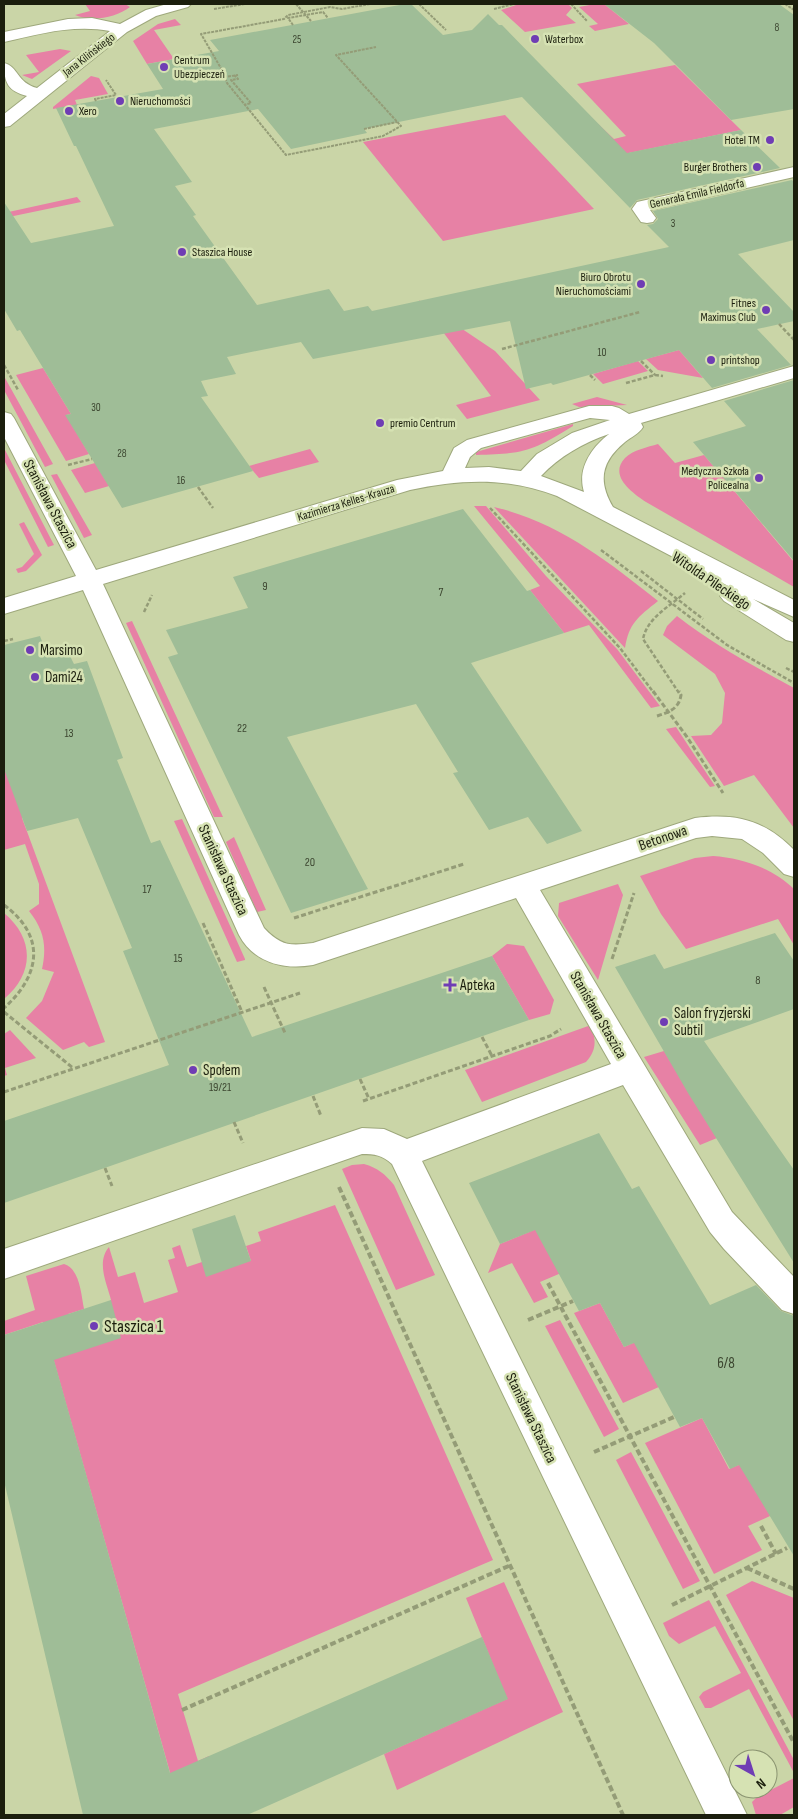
<svg xmlns="http://www.w3.org/2000/svg" width="798" height="1819" viewBox="0 0 798 1819" font-family="'Sofia Sans Condensed',sans-serif">
<style>
.green{fill:#e781a5}
.building{fill:#9fbd97}
.lines{fill:none;stroke-linecap:round;stroke-linejoin:round}
.minor-casing{stroke:#9ea87c;stroke-width:2}
.path-far3{stroke:#949c77;stroke-width:2;stroke-dasharray:3 1;stroke-linecap:butt}
.path-far2{stroke:#949c77;stroke-width:2.5;stroke-dasharray:4 2;stroke-linecap:butt}
.path-far1{stroke:#949c77;stroke-width:3;stroke-dasharray:5 2.5;stroke-linecap:butt}
.path{stroke:#949c77;stroke-width:4;stroke-dasharray:6 3;stroke-linecap:butt}
.minor{fill:#fff;fill-rule:evenodd}
.poi-dot{fill:#6f3db4;stroke:#d6e2b3;stroke-width:2}
.labels{text-anchor:middle;dominant-baseline:central;stroke-width:5;stroke-linejoin:round;paint-order:stroke}
.far-number-label{font-size:11px;fill:#3c4630}
.far-poi-label{font-size:12px;fill:#1b1e0d;stroke:#d6e2b3;text-anchor:start}
.far-street-label{font-size:12px;fill:#1b1e0d;stroke:#d6e2b3}
.number-label{font-size:12px;fill:#3c4630}
.street-label{font-size:15px;fill:#1b1e0d;stroke:#d6e2b3}
.poi-label{font-size:15px;fill:#1b1e0d;stroke:#d6e2b3;text-anchor:start}
.near-number-label{font-size:15px;fill:#3c4630}
.near-poi-label{font-size:18px;fill:#1b1e0d;stroke:#d6e2b3;text-anchor:start}
</style>
<rect width="100%" height="100%" fill="#cad5a7"/>
<path class="green" d="M 85,4 L 125,4 L 130,7 C 116,18 91,22 75,15 L 90,11 Z
M 519,4 L 568,4 L 572,8 L 566,15 L 576,23 L 525,32 L 501,10 Z
M 595,4 L 604,4 L 629,24 L 595,31 L 589,26 L 598,24 L 579,7 Z
M 175,19 L 181,25 L 154,30 L 174,59 L 147,64 L 133,41 L 158,24 Z
M 60,49 L 71,51 L 32,79 L 22,75 L 39,72 L 26,55 Z
M 675,65 L 741,130 L 609,157 L 578,105 L 614,139 L 626,136 L 577,84 Z
M 91,76 L 99,78 L 108,94 L 75,100 L 77,105 L 53,109 L 53,107 Z
M 505,115 L 594,209 L 443,241 L 363,142 Z
M 77,197 L 81,202 L 4,218 L 4,213 Z
M 419,300 L 495,351 L 540,400 L 467,419 L 456,405 L 491,396 Z
M 679,350 L 703,378 L 658,370 L 646,359 Z
M 638,361 L 648,371 L 603,384 L 593,374 Z
M 43,368 L 71,414 L 66,415 L 89,454 L 66,461 L 16,375 Z
M 4,378 L 5,378 L 53,464 L 45,467 L 4,390 Z
M 597,397 L 627,405 L 579,407 L 572,404 Z
M 573,424 L 573,426 C 533,451 524,454 476,455 L 476,452 Z
M 658,444 L 675,463 L 704,455 L 794,562 L 794,587 L 646,502 C 633,493 608,476 625,458 C 633,450 648,447 658,444 Z
M 4,448 L 54,545 L 48,547 L 4,460 Z
M 310,449 L 319,462 L 259,478 L 249,466 Z
M 95,463 L 109,486 L 85,493 L 71,470 Z
M 57,474 L 92,535 L 84,538 L 51,475 Z
M 474,506 L 486,506 L 546,576 L 617,649 L 660,706 L 651,708 L 589,625 L 564,633 L 530,590 L 540,586 Z
M 494,507 C 558,522 608,561 658,601 C 638,617 629,623 625,648 Z
M 24,522 L 42,555 L 26,571 L 18,573 L 16,569 L 22,567 L 34,554 L 19,524 Z
M 677,616 C 714,645 754,666 794,688 L 794,828 L 754,775 L 724,786 L 691,736 L 711,735 L 722,723 L 725,693 L 715,674 L 663,635 L 667,626 Z
M 132,621 L 223,817 L 214,817 L 126,623 Z
M 676,727 L 715,786 L 710,787 L 666,729 Z
M 35,756 L 22,818 L 105,1042 L 89,1047 L 84,1042 L 63,1050 L 26,1018 L 42,1001 L 54,972 L 42,969 C 47,946 44,930 29,911 L 39,904 L 39,884 L 25,844 L 4,850 L 4,765 Z
M 182,819 L 245,959 L 245,960 L 237,962 L 174,821 Z
M 234,837 L 266,910 L 257,912 L 226,842 Z
M 713,856 C 742,858 773,868 794,889 L 794,945 L 778,919 L 686,949 L 661,914 L 640,876 L 695,858 Z
M 618,884 L 623,895 L 598,980 L 558,916 L 559,903 Z
M 4,913 C 34,938 35,973 4,999 Z
M 507,944 L 524,946 L 554,1000 L 550,1014 L 529,1020 L 492,956 Z
M 591,1025 C 596,1040 597,1050 586,1062 L 482,1102 L 465,1070 Z
M 10,1030 L 36,1058 L 5,1068 L 7,1075 L 4,1076 L 4,1034 Z
M 664,1051 L 717,1138 L 700,1145 L 644,1057 Z
M 364,1164 C 378,1168 385,1174 394,1185 L 435,1275 L 396,1290 L 342,1169 L 352,1165 Z
M 335,1205 L 493,1560 L 178,1694 L 198,1761 L 209,1756 L 226,1815 L 182,1815 L 43,1322 L 4,1335 L 4,1321 L 35,1310 L 26,1276 L 64,1264 C 80,1269 81,1294 84,1309 L 68,1314 L 78,1352 L 111,1300 C 107,1284 96,1262 109,1247 L 118,1277 L 135,1272 L 144,1303 L 178,1292 L 168,1260 L 175,1258 L 172,1248 L 180,1245 L 187,1267 L 202,1262 L 251,1261 L 246,1246 L 261,1241 L 258,1232 Z
M 556,1221 L 580,1265 L 540,1282 L 548,1297 L 534,1303 L 512,1263 L 488,1273 L 500,1244 Z
M 600,1303 L 624,1347 L 654,1334 L 679,1378 L 623,1403 L 574,1313 Z
M 560,1320 L 619,1429 L 604,1437 L 545,1326 Z
M 702,1418 L 729,1469 L 760,1456 L 770,1516 L 748,1526 L 762,1550 L 714,1574 L 645,1443 Z
M 631,1452 L 700,1581 L 683,1589 L 616,1460 Z
M 752,1581 L 794,1598 L 794,1721 L 726,1595 Z
M 504,1582 L 563,1712 L 397,1790 L 384,1754 L 507,1699 L 466,1598 Z
M 709,1600 L 794,1760 L 794,1773 L 749,1689 L 711,1708 L 705,1708 L 699,1697 L 703,1692 L 741,1673 L 715,1626 L 679,1644 L 669,1636 L 663,1623 Z
M 794,1778 L 794,1807 L 780,1815 L 756,1815 L 752,1802 L 757,1797 Z"/>
<path class="building" d="M 405,4 L 411,4 L 443,35 L 472,30 L 488,14 L 499,25 L 502,25 L 627,153 L 741,130 L 780,168 L 637,200 L 630,208 L 522,97 L 364,129 L 367,133 L 291,149 L 258,109 L 154,129 L 192,182 L 175,186 L 196,215 L 193,216 L 257,305 L 329,289 L 344,311 L 368,306 L 372,311 L 669,247 L 647,225 L 653,224 L 658,219 L 653,211 L 792,180 L 794,182 L 794,240 L 738,254 L 794,312 L 794,321 L 757,329 L 791,365 L 712,388 L 679,350 L 553,385 L 551,383 L 526,389 L 510,321 L 313,359 L 301,342 L 227,357 L 236,374 L 201,381 L 208,396 L 201,397 L 253,471 L 122,508 L 65,415 L 71,414 L 20,330 L 17,331 L 4,309 L 4,202 L 31,243 L 114,226 L 76,146 L 74,146 L 56,108 L 163,89 L 147,64 L 219,51 L 210,40 Z
M 604,4 L 779,4 L 794,15 L 794,109 L 731,120 L 654,43 Z
M 794,380 L 794,561 L 693,442 L 746,426 L 724,401 Z
M 463,509 L 527,591 L 530,590 L 564,633 L 471,663 L 582,831 L 547,844 L 528,817 L 489,830 L 453,773 L 458,772 L 416,704 L 287,737 L 368,889 L 291,913 L 168,657 L 178,654 L 166,630 L 248,608 L 233,577 Z
M 40,636 L 43,644 L 68,652 L 74,664 L 87,661 L 123,758 L 117,760 L 151,843 L 160,840 L 252,1037 L 492,956 L 529,1020 L 4,1203 L 4,1121 L 169,1065 L 123,951 L 132,948 L 78,818 L 27,831 L 4,769 L 4,645 Z
M 775,933 L 794,961 L 794,1009 L 704,1041 L 794,1170 L 794,1263 L 688,1093 L 615,967 L 655,954 L 664,969 Z
M 599,1133 L 632,1189 L 639,1186 L 710,1305 L 756,1285 L 781,1311 L 794,1316 L 794,1556 L 739,1465 L 730,1469 L 702,1418 L 680,1427 L 634,1343 L 624,1347 L 600,1303 L 579,1311 L 535,1230 L 500,1244 L 469,1183 Z
M 235,1215 L 251,1261 L 206,1277 L 192,1229 Z
M 111,1300 L 121,1338 L 54,1360 L 170,1773 L 482,1637 L 508,1699 L 247,1815 L 83,1815 L 4,1481 L 4,1335 Z"/>
<g class="lines">
<defs>
<path id="minor" d="M 167,4 L 191,4 L 188,7 L 156,16 L 127,32 L 10,126 L 4,127 L 4,114 L 27,96 C 8,91 4,83 4,63 C 18,66 17,83 37,88 L 110,31 C 74,24 39,34 4,42 L 4,32 L 68,19 L 92,18 L 120,24 L 146,10 Z
M 794,167 L 794,177 L 650,210 L 656,218 L 653,222 L 647,223 L 641,222 L 632,209 L 637,202 Z
M 794,366 L 794,378 L 641,423 L 643,427 C 639,434 631,437 625,442 C 602,461 597,480 613,507 L 794,600 L 794,617 L 753,599 L 794,623 L 794,642 L 786,640 L 724,601 L 720,596 L 724,591 L 734,589 L 557,496 C 508,477 461,479 410,490 L 103,584 L 264,928 C 281,946 290,946 313,943 L 695,818 C 736,813 765,820 794,850 L 794,877 L 784,874 L 763,853 L 742,839 L 712,836 L 696,838 L 540,890 L 732,1212 L 794,1277 L 794,1314 L 782,1310 L 724,1249 L 710,1232 L 623,1085 L 422,1161 L 747,1815 L 706,1815 L 392,1164 C 382,1155 375,1154 362,1154 L 4,1279 L 4,1249 L 362,1128 L 384,1129 L 407,1139 L 611,1064 L 516,898 L 313,965 C 284,970 254,963 239,935 L 83,590 L 4,614 L 4,598 L 76,576 L 4,437 L 4,412 L 11,414 L 14,418 L 96,570 L 397,480 L 443,471 L 454,448 L 467,440 L 589,406 L 612,406 L 619,408 L 629,414 ZM 590,418 L 610,420 L 572,433 L 537,454 L 521,471 L 489,467 L 465,468 L 470,457 L 481,448 ZM 609,434 C 591,448 577,469 584,492 L 541,476 C 560,456 583,443 609,434 Z"/>
</defs>
<use href="#minor" class="minor-casing"/>
<path class="path-far3" d="M 296,4 L 311,21
M 370,4 L 342,9 L 330,7 L 288,15 L 284,19 L 201,34 L 222,70 L 227,83 L 286,155 L 383,136 L 401,126 L 336,55 L 376,47
M 419,4 L 446,30
M 571,4 L 587,21
M 785,4 L 794,10
M 214,9 L 245,4
M 494,9 L 514,4
M 293,25 L 288,18 L 323,12 L 328,18
M 234,75 L 238,79 L 231,80 L 251,103 L 244,105
M 224,77 L 238,75
M 96,101 L 95,99 L 116,95 L 106,80
M 364,129 L 397,122"/>
<path class="path-far2" d="M 779,324 L 794,340
M 502,349 L 640,312
M 641,361 L 655,375
M 4,365 L 18,390
M 590,375 L 595,380
M 626,383 L 655,375 L 663,376
M 68,465 L 92,459
M 198,487 L 213,508
M 490,508 L 620,648 L 654,693
M 601,550 L 727,645 L 794,683
M 641,571 L 703,619
M 144,612 L 152,595
M 4,641 L 13,639
M 786,668 L 794,672
M 679,693 L 643,639 C 647,618 670,606 685,593"/>
<path class="path-far1" d="M 653,691 L 687,737 L 723,793
M 657,716 C 669,712 679,709 681,695 L 679,691
M 4,905 C 46,936 41,975 4,1008
M 294,918 L 464,864
M 203,923 L 242,1012
M 612,959 L 634,893
M 264,987 L 285,1033
M 4,1012 L 73,1068
M 482,1037 L 492,1056
M 360,1079 L 369,1099
M 4,1092 L 300,993
M 313,1096 L 321,1116
M 363,1101 L 550,1036 L 561,1029
M 234,1122 L 243,1143
M 105,1168 L 112,1186"/>
<path class="path" d="M 339,1187 L 623,1815
M 548,1283 L 794,1743
M 528,1320 L 573,1301
M 594,1452 L 674,1417
M 761,1526 L 776,1554
M 747,1568 L 794,1589
M 672,1605 L 787,1548
M 182,1710 L 511,1565"/>
<use href="#minor" class="minor"/>
</g>
<g class="poi-dot">
<circle cx="535" cy="39" r="5"/>
<circle cx="164" cy="67" r="5"/>
<circle cx="120" cy="101" r="5"/>
<circle cx="69" cy="111" r="5"/>
<circle cx="770" cy="140" r="5"/>
<circle cx="757" cy="167" r="5"/>
<circle cx="182" cy="252" r="5"/>
<circle cx="641" cy="284" r="5"/>
<circle cx="766" cy="310" r="5"/>
<circle cx="711" cy="360" r="5"/>
<circle cx="380" cy="423" r="5"/>
<circle cx="759" cy="478" r="5"/>
<circle cx="30" cy="650" r="5"/>
<circle cx="35" cy="677" r="5"/>
<path d="M447.5 977.5h5v5h5v5h-5v5h-5v-5h-5v-5h5z"/>
<circle cx="664" cy="1022" r="5"/>
<circle cx="193" cy="1070" r="5"/>
<circle cx="94" cy="1326" r="5"/>
</g>
<g class="labels">
<g class="far-number-label">
<text x="777" y="27">8</text>
<text x="297" y="39">25</text>
<text x="673" y="223">3</text>
<text x="602" y="352">10</text>
<text x="96" y="407">30</text>
<text x="122" y="453">28</text>
<text x="181" y="480">16</text>
</g>
<g class="far-poi-label">
<text x="545" y="39">Waterbox</text>
<text x="174" y="60">Centrum<tspan x="174" dy="14">Ubezpieczeń</tspan></text>
<text x="130" y="101">Nieruchomości</text>
<text x="79" y="111">Xero</text>
<text x="760" y="140" text-anchor="end">Hotel TM</text>
<text x="747" y="167" text-anchor="end">Burger Brothers</text>
<text x="192" y="252">Staszica House</text>
<text x="631" y="277" text-anchor="end">Biuro Obrotu<tspan x="631" dy="14">Nieruchomościami</tspan></text>
<text x="756" y="303" text-anchor="end">Fitnes<tspan x="756" dy="14">Maximus Club</tspan></text>
<text x="721" y="360">printshop</text>
<text x="390" y="423">premio Centrum</text>
<text x="749" y="471" text-anchor="end">Medyczna Szkoła<tspan x="749" dy="14">Policealna</tspan></text>
</g>
<g class="far-street-label">
<text transform="translate(89 55) rotate(-38)">Jana Kilińskiego</text>
<text transform="translate(697 194) rotate(-13)">Generała Emila Fieldorfa</text>
<text transform="translate(346 503) rotate(-17)">Kazimierza Kelles-Krauza</text>
</g>
<g class="number-label">
<text x="265" y="586">9</text>
<text x="441" y="592">7</text>
<text x="242" y="728">22</text>
<text x="69" y="733">13</text>
<text x="310" y="862">20</text>
<text x="147" y="889">17</text>
<text x="178" y="958">15</text>
<text x="758" y="980">8</text>
<text x="220" y="1087">19/21</text>
</g>
<g class="street-label">
<text transform="translate(50 504) rotate(62)">Stanisława Staszica</text>
<text transform="translate(711 581) rotate(34)">Witolda Pileckiego</text>
<text transform="translate(663 838) rotate(-19)">Betonowa</text>
<text transform="translate(223 870) rotate(65)">Stanisława Staszica</text>
<text transform="translate(598 1015) rotate(60)">Stanisława Staszica</text>
<text transform="translate(531 1418) rotate(64)">Stanisława Staszica</text>
</g>
<g class="poi-label">
<text x="40" y="650">Marsimo</text>
<text x="45" y="677">Dami24</text>
<text x="460" y="985">Apteka</text>
<text x="674" y="1013">Salon fryzjerski<tspan x="674" dy="17">Subtil</tspan></text>
<text x="203" y="1070">Społem</text>
</g>
<g class="near-number-label">
<text x="726" y="1363">6/8</text>
</g>
<g class="near-poi-label">
<text x="104" y="1326">Staszica 1</text>
</g>
</g>
<rect width="798" height="1819" fill="none" stroke="#1b1e0d" stroke-width="10"/>
<g transform="translate(753 1774) rotate(141)"><circle r="24" fill="#d6e2b3" stroke="#8b9471"/>
<path d="M0-4L9 19L0 12L-9 19Z" fill="#6f3db4"/>
<text y="-8" font-size="14" font-weight="bold" text-anchor="middle" fill="#1b1e0d">N</text>
</g>
</svg>
